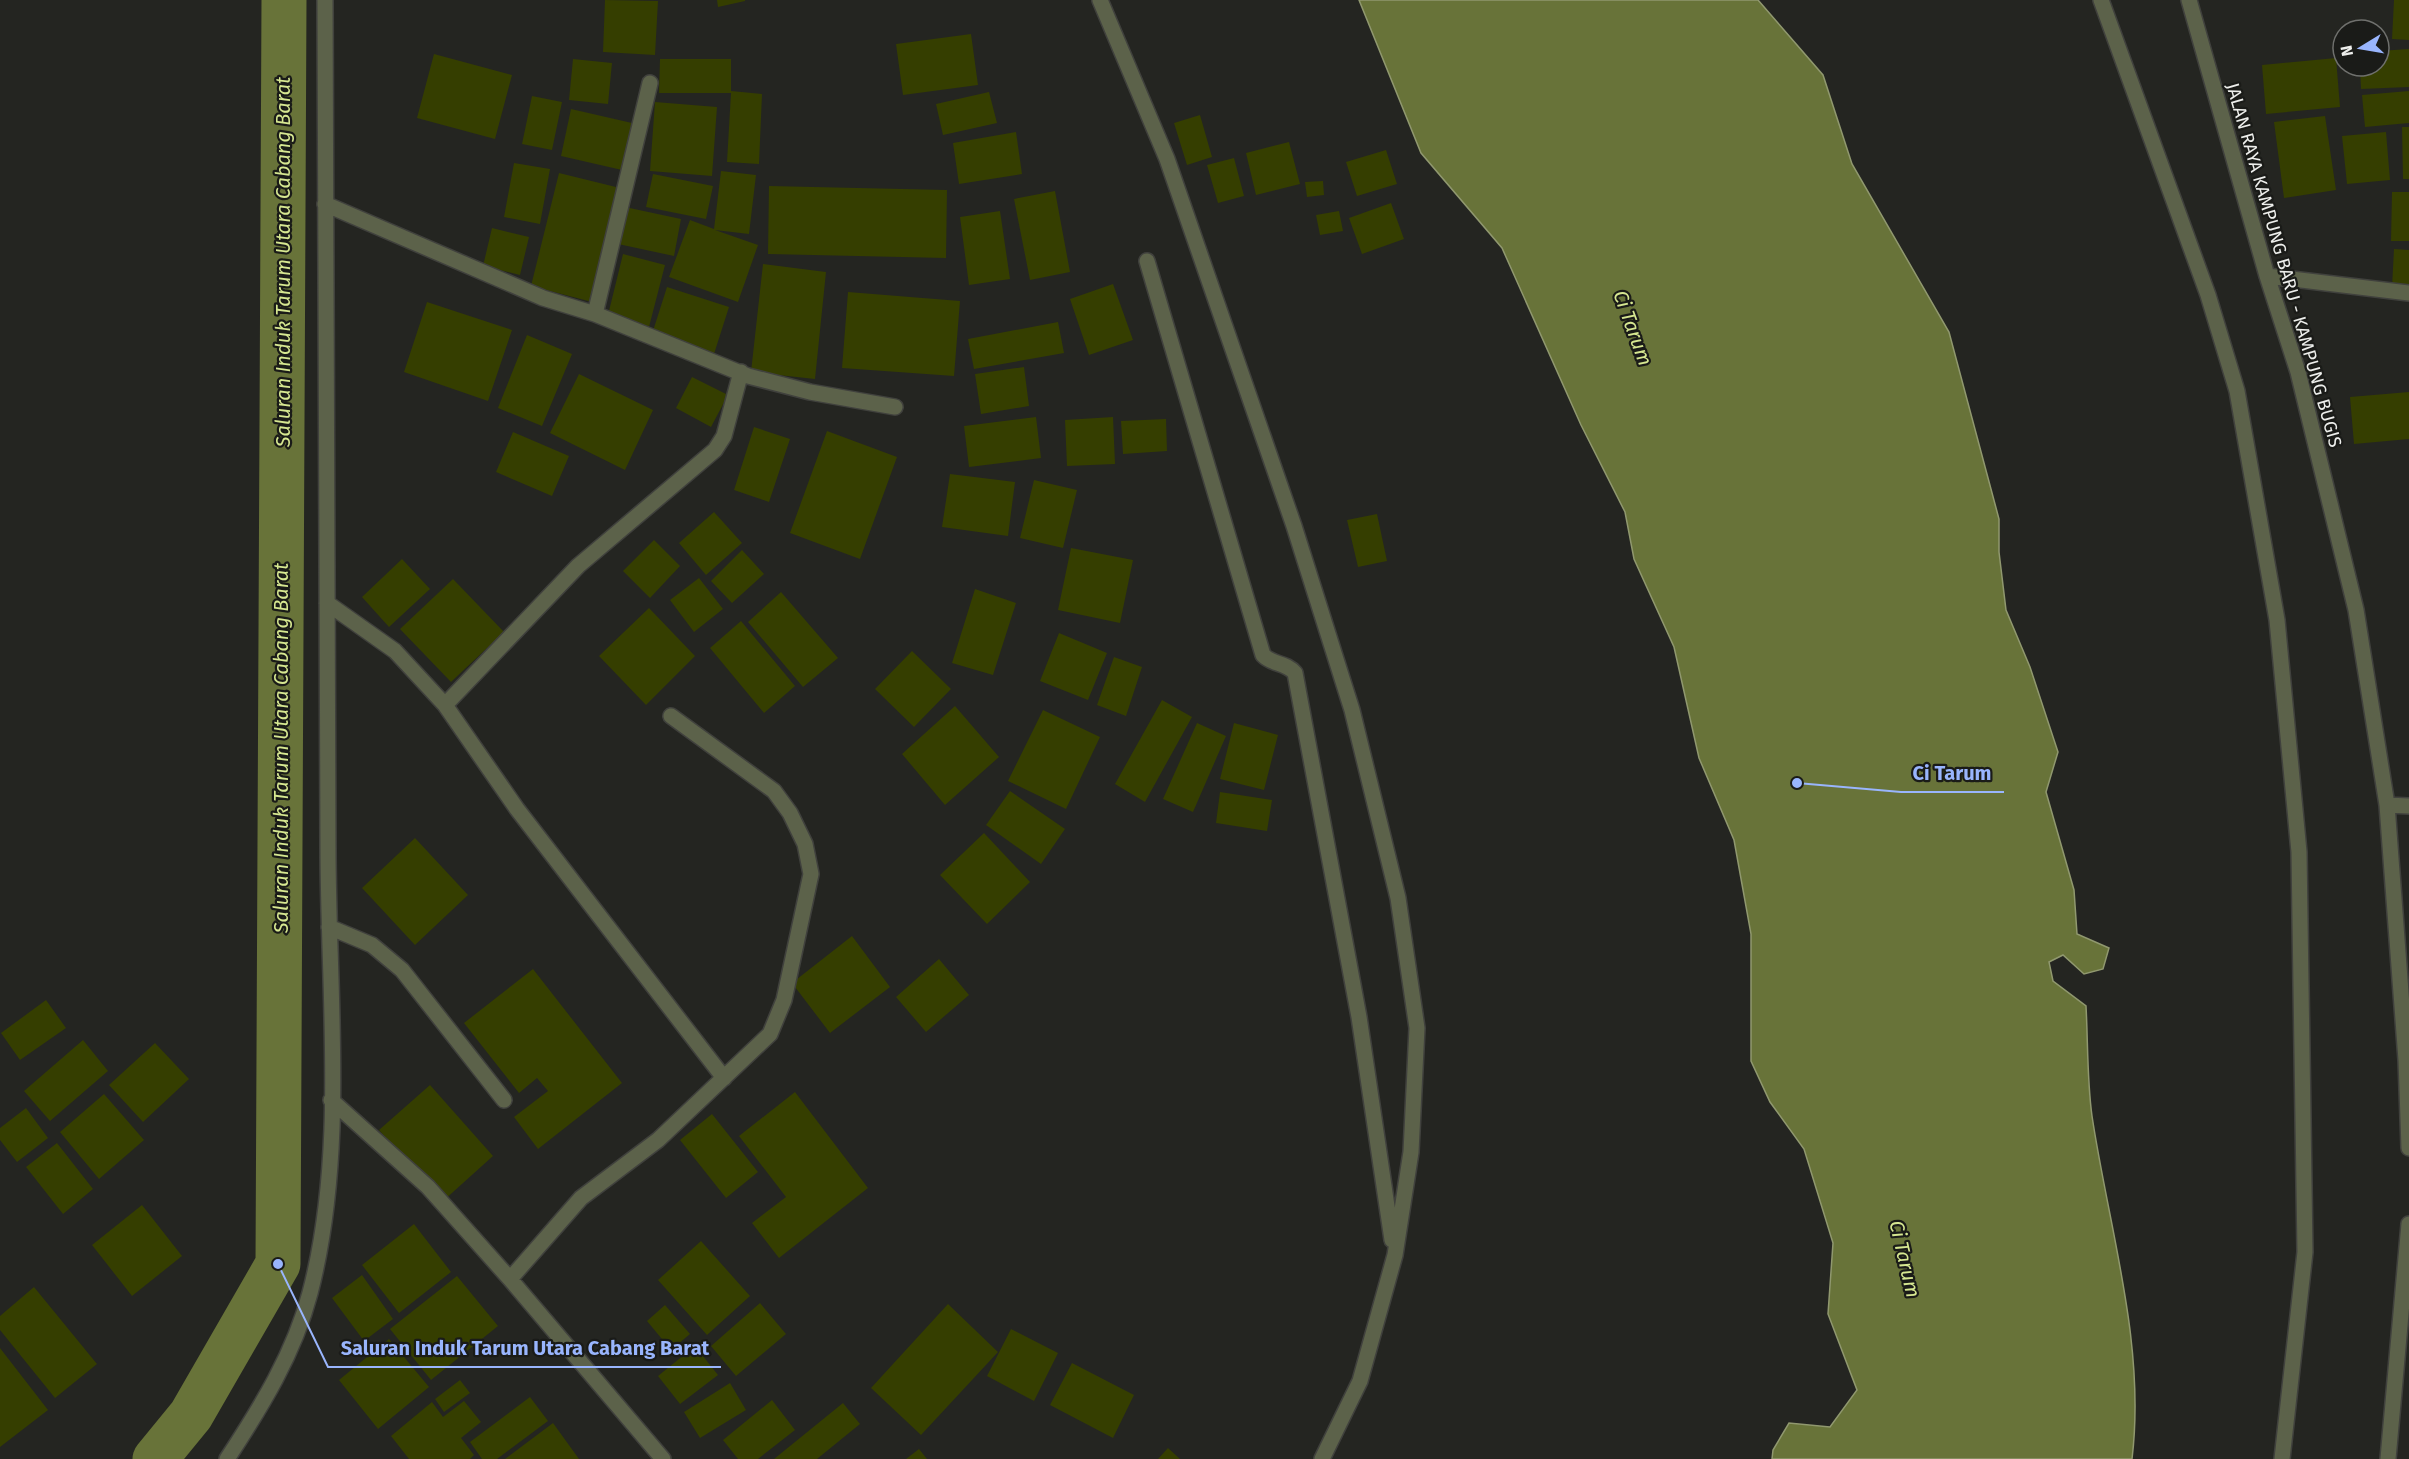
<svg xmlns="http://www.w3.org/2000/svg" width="2409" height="1459" viewBox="0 0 2409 1459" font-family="'Fira Sans',sans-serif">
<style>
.water{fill:#687339;stroke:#90986f;stroke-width:1.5}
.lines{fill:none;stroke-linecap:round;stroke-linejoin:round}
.canal{stroke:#687339;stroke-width:45}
.building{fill:#353e00}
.minor-casing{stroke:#40413d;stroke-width:18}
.minor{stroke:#5c624a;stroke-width:15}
.labels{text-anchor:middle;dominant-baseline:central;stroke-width:4.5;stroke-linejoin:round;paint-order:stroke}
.street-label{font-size:18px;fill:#eeefec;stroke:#1a1b18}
.water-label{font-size:20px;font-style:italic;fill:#d7e891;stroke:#1a1b18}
.leader{fill:none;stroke:#99b5fd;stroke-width:2}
.callout-dot{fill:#99b5fd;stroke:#1a1b18;stroke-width:2}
.callout-label{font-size:20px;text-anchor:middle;font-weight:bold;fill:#99b5fd;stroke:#1a1b18;stroke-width:4.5;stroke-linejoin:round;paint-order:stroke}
</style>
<rect width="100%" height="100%" fill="#242521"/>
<path class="water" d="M 1359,0 L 1758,0 L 1823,75 L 1852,164 L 1949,332 L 1999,519 L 1999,552 L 2006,610 L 2030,667 L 2058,752 L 2046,792 L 2074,890 L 2077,934 L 2109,948 L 2103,969 L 2084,974 L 2063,955 L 2049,962 L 2053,981 L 2086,1006 C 2088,1042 2087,1080 2092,1116 C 2109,1229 2146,1344 2132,1459 L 1772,1459 L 1773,1450 L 1789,1423 L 1830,1427 L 1857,1390 L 1828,1314 L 1833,1243 L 1804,1149 L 1770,1102 L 1751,1061 L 1751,934 L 1734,840 L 1699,758 L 1674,647 L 1634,559 L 1625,512 L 1581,425 L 1502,248 L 1421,153 Z"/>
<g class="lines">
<path class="canal" d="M 155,1459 L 191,1415 L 278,1264 L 284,0"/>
</g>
<path class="building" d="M 605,0 L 658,1 L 655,55 L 603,52 Z
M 717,0 L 745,0 L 745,1 L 718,7 Z
M 2394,0 L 2409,0 L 2409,40 L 2392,39 Z
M 971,34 L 978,85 L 903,95 L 896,44 Z
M 2409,49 L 2409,87 L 2361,89 L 2360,66 L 2379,66 L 2379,51 Z
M 434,54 L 512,75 L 495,139 L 417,118 Z
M 2336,58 L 2340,107 L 2266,114 L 2262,65 Z
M 573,59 L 612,63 L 608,104 L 569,100 Z
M 660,59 L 731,59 L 731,91 L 762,94 L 759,164 L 727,162 L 731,93 L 659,93 Z
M 2409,91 L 2409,123 L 2365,127 L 2362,95 Z
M 989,92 L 997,123 L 943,135 L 936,104 Z
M 532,96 L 562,102 L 552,150 L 522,144 Z
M 655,102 L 717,107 L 712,176 L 650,171 Z
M 571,109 L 632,123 L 622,170 L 561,156 Z
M 1200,115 L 1212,157 L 1187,165 L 1174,123 Z
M 2325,116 L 2336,190 L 2284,198 L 2274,122 Z
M 2402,127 L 2409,127 L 2409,179 L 2403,179 Z
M 1016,132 L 1022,174 L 959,184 L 953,143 Z
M 2386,132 L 2390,180 L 2347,184 L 2342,136 Z
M 1289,142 L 1300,184 L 1256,195 L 1246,153 Z
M 1386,150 L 1397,184 L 1357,196 L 1346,162 Z
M 1234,158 L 1244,196 L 1218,203 L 1207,165 Z
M 514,163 L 550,169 L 540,224 L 504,217 Z
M 721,171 L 756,175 L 749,234 L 715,230 L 758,245 L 738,302 L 669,277 L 690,220 L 714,229 Z
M 559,173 L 620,188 L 592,302 L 531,286 Z
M 653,174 L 713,186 L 706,219 L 646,207 Z
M 1323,181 L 1324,195 L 1307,197 L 1305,182 Z
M 769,186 L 947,190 L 946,258 L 768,254 Z
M 1055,191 L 1070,272 L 1030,280 L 1014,199 Z
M 2392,192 L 2409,192 L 2409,241 L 2391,241 Z
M 1391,203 L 1404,239 L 1362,254 L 1349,218 Z
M 625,207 L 681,219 L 674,256 L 618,244 Z
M 1000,211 L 1010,279 L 969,285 L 960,217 Z
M 1339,211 L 1343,231 L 1320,235 L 1316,215 Z
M 492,228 L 529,237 L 520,275 L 483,266 Z
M 2394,249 L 2409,250 L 2409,288 L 2392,287 Z
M 623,254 L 665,265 L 649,327 L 608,315 Z
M 763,264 L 826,272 L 815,379 L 751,372 Z
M 1113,284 L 1133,340 L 1089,355 L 1070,299 Z
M 667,287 L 729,307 L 714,354 L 652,334 Z
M 848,292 L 960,301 L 954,376 L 842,368 Z
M 427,302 L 512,330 L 488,401 L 404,372 Z
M 1058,322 L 1064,353 L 974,369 L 968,339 Z
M 527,335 L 572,354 L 542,426 L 498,408 Z
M 1024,367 L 1029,406 L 981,414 L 975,374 Z
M 579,374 L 653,410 L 625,470 L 550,433 Z
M 692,377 L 728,395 L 711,427 L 676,408 Z
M 2409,392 L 2409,439 L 2354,444 L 2350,397 Z
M 1036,417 L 1041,458 L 969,467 L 964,426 Z
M 1113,417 L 1115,464 L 1067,466 L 1065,420 Z
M 1166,419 L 1167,451 L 1123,454 L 1121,421 Z
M 754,427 L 790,439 L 769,502 L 734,490 Z
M 827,431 L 897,457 L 860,559 L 790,533 Z
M 513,432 L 569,456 L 552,496 L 496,472 Z
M 950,474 L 1015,482 L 1008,536 L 942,527 Z
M 1034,480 L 1077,490 L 1063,548 L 1020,538 Z
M 714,512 L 742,543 L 706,575 L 679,543 Z
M 1377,514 L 1387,561 L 1358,567 L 1347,520 Z
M 654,540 L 680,566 L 650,598 L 623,571 Z
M 1071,548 L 1133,560 L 1120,623 L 1058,610 Z
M 742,550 L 764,574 L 732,603 L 711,581 Z
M 402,559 L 430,589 L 389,627 L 362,597 Z
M 699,578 L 723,609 L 694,632 L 670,600 Z
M 453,579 L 504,632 L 451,682 L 400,629 Z
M 975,589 L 1016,603 L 993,675 L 952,663 Z
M 781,592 L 838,658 L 803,687 L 748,622 Z
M 649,608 L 695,656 L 646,705 L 599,656 Z
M 741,621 L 795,686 L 764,713 L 710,648 Z
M 1059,633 L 1107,653 L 1088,700 L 1040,681 Z
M 912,651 L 951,689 L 914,727 L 875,689 Z
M 1114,657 L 1142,667 L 1126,716 L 1097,705 Z
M 1162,700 L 1192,717 L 1145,802 L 1115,784 Z
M 955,706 L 999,757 L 945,805 L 902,754 Z
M 1043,710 L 1100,737 L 1066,809 L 1008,781 Z
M 1197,723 L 1226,736 L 1193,812 L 1163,799 Z
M 1234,723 L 1278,735 L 1264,790 L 1220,779 Z
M 1010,791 L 1065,829 L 1041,864 L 986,825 Z
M 1220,792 L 1272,800 L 1267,831 L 1216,823 Z
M 984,833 L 1030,882 L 987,924 L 940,875 Z
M 415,838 L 468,895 L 415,945 L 362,888 Z
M 852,936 L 890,987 L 830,1033 L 792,983 Z
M 939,959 L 969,995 L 926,1032 L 896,997 Z
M 533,969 L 622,1083 L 538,1149 L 514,1117 L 548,1091 L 537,1078 L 519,1093 L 464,1023 Z
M 46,1000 L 66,1028 L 20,1060 L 1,1033 Z
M 83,1040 L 108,1071 L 50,1121 L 24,1091 Z
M 155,1043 L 189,1079 L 143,1122 L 109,1085 Z
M 430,1085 L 493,1156 L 442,1202 L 379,1130 Z
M 795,1092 L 868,1188 L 779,1258 L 752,1223 L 786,1197 L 739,1136 Z
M 104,1094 L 144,1140 L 99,1179 L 60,1132 Z
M 26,1108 L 48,1138 L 17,1162 L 0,1140 L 0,1128 Z
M 712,1114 L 758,1172 L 726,1198 L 680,1140 Z
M 57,1143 L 93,1189 L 63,1214 L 26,1167 Z
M 142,1205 L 182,1256 L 132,1296 L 92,1245 Z
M 414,1224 L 451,1272 L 399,1313 L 362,1265 Z
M 701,1241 L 750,1296 L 707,1335 L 658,1280 Z
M 362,1275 L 393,1319 L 364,1341 L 332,1298 Z
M 457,1276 L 498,1326 L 431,1380 L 390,1329 Z
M 34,1287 L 97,1364 L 55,1398 L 0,1330 L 0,1316 Z
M 760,1303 L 786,1334 L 736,1376 L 711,1346 Z
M 948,1304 L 998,1352 L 921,1435 L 871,1388 Z
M 665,1305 L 690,1334 L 671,1350 L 647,1321 Z
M 1011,1329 L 1058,1353 L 1034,1401 L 987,1376 Z
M 389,1339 L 429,1387 L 378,1429 L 339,1380 Z
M 695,1346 L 718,1375 L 680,1404 L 658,1376 Z
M 0,1348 L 48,1410 L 0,1447 Z
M 1072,1363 L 1134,1395 L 1113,1438 L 1050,1405 Z
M 460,1380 L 470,1393 L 444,1412 L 435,1399 Z
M 730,1383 L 746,1410 L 700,1438 L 684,1412 Z
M 530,1397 L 548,1421 L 497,1459 L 482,1459 L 470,1442 Z
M 772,1400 L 795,1430 L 758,1459 L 738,1459 L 723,1440 Z
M 464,1401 L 481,1422 L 461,1438 L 474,1455 L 470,1459 L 409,1459 L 391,1436 L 432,1402 L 443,1417 Z
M 843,1403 L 860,1424 L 817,1459 L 774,1459 Z
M 553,1423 L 579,1459 L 505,1459 Z
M 1168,1448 L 1180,1459 L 1158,1459 Z
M 919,1449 L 927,1459 L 906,1459 Z"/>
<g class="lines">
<defs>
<path id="minor" d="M 1100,0 L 1167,159 L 1294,526 L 1352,710 L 1398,898 L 1417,1028 L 1411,1152 L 1395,1255 L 1360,1381 L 1322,1459
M 2101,0 L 2208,295 L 2237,391 L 2277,620 L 2299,852 L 2305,1252 L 2282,1459
M 2189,0 L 2267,276 L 2298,372 L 2356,610 L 2387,805 L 2406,1060 L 2409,1148
M 325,204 L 543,298 L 595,314 L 748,376 L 810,392 L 895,407
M 1147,261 L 1263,655 C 1272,665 1286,662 1295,673 L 1359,1017 L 1392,1240
M 2267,276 L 2409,293
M 595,314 L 650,83
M 327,603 L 395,651 L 445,705 L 517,809 L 724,1078
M 445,705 L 578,566 L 715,450 L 724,436 L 741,372
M 2387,805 L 2409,806
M 329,927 L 372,945 L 402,970 L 504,1100
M 331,1100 L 428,1187 L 510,1279 L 663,1459
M 510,1279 L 581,1198 L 658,1140 L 770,1034 L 784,1000 L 811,874 L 805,844 L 790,813 L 774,791 L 671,716
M 227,1459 C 261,1407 294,1354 310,1293 C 347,1152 328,994 328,848 C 327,566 325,283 325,0
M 2388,1459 L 2409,1224"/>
</defs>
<use href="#minor" class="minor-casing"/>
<use href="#minor" class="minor"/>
</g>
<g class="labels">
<g class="street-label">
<text transform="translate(2284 265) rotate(74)">JALAN RAYA KAMPUNG BARU - KAMPUNG BUGIS</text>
</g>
<g class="water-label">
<text transform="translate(283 262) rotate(-90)">Saluran Induk Tarum Utara Cabang Barat</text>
<text transform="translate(1633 328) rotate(70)">Ci Tarum</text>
<text transform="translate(281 748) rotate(-90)">Saluran Induk Tarum Utara Cabang Barat</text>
<text transform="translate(1905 1259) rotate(77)">Ci Tarum</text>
</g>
</g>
<path class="leader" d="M1797 783L1901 792H2004M278 1264L328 1367H721"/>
<g class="callout-dot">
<circle cx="1797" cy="783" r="6"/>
<circle cx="278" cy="1264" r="6"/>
</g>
<g class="callout-label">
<text x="1952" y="780">Ci Tarum</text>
<text x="525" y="1355">Saluran Induk Tarum Utara Cabang Barat</text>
</g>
<g transform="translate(2361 48) rotate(259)"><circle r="28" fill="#1a1b18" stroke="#6f706d" stroke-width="1.5"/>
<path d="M0-4.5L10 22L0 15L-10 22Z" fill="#99b5fd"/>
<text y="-9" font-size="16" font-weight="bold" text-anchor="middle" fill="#eeefec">N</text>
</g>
</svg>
